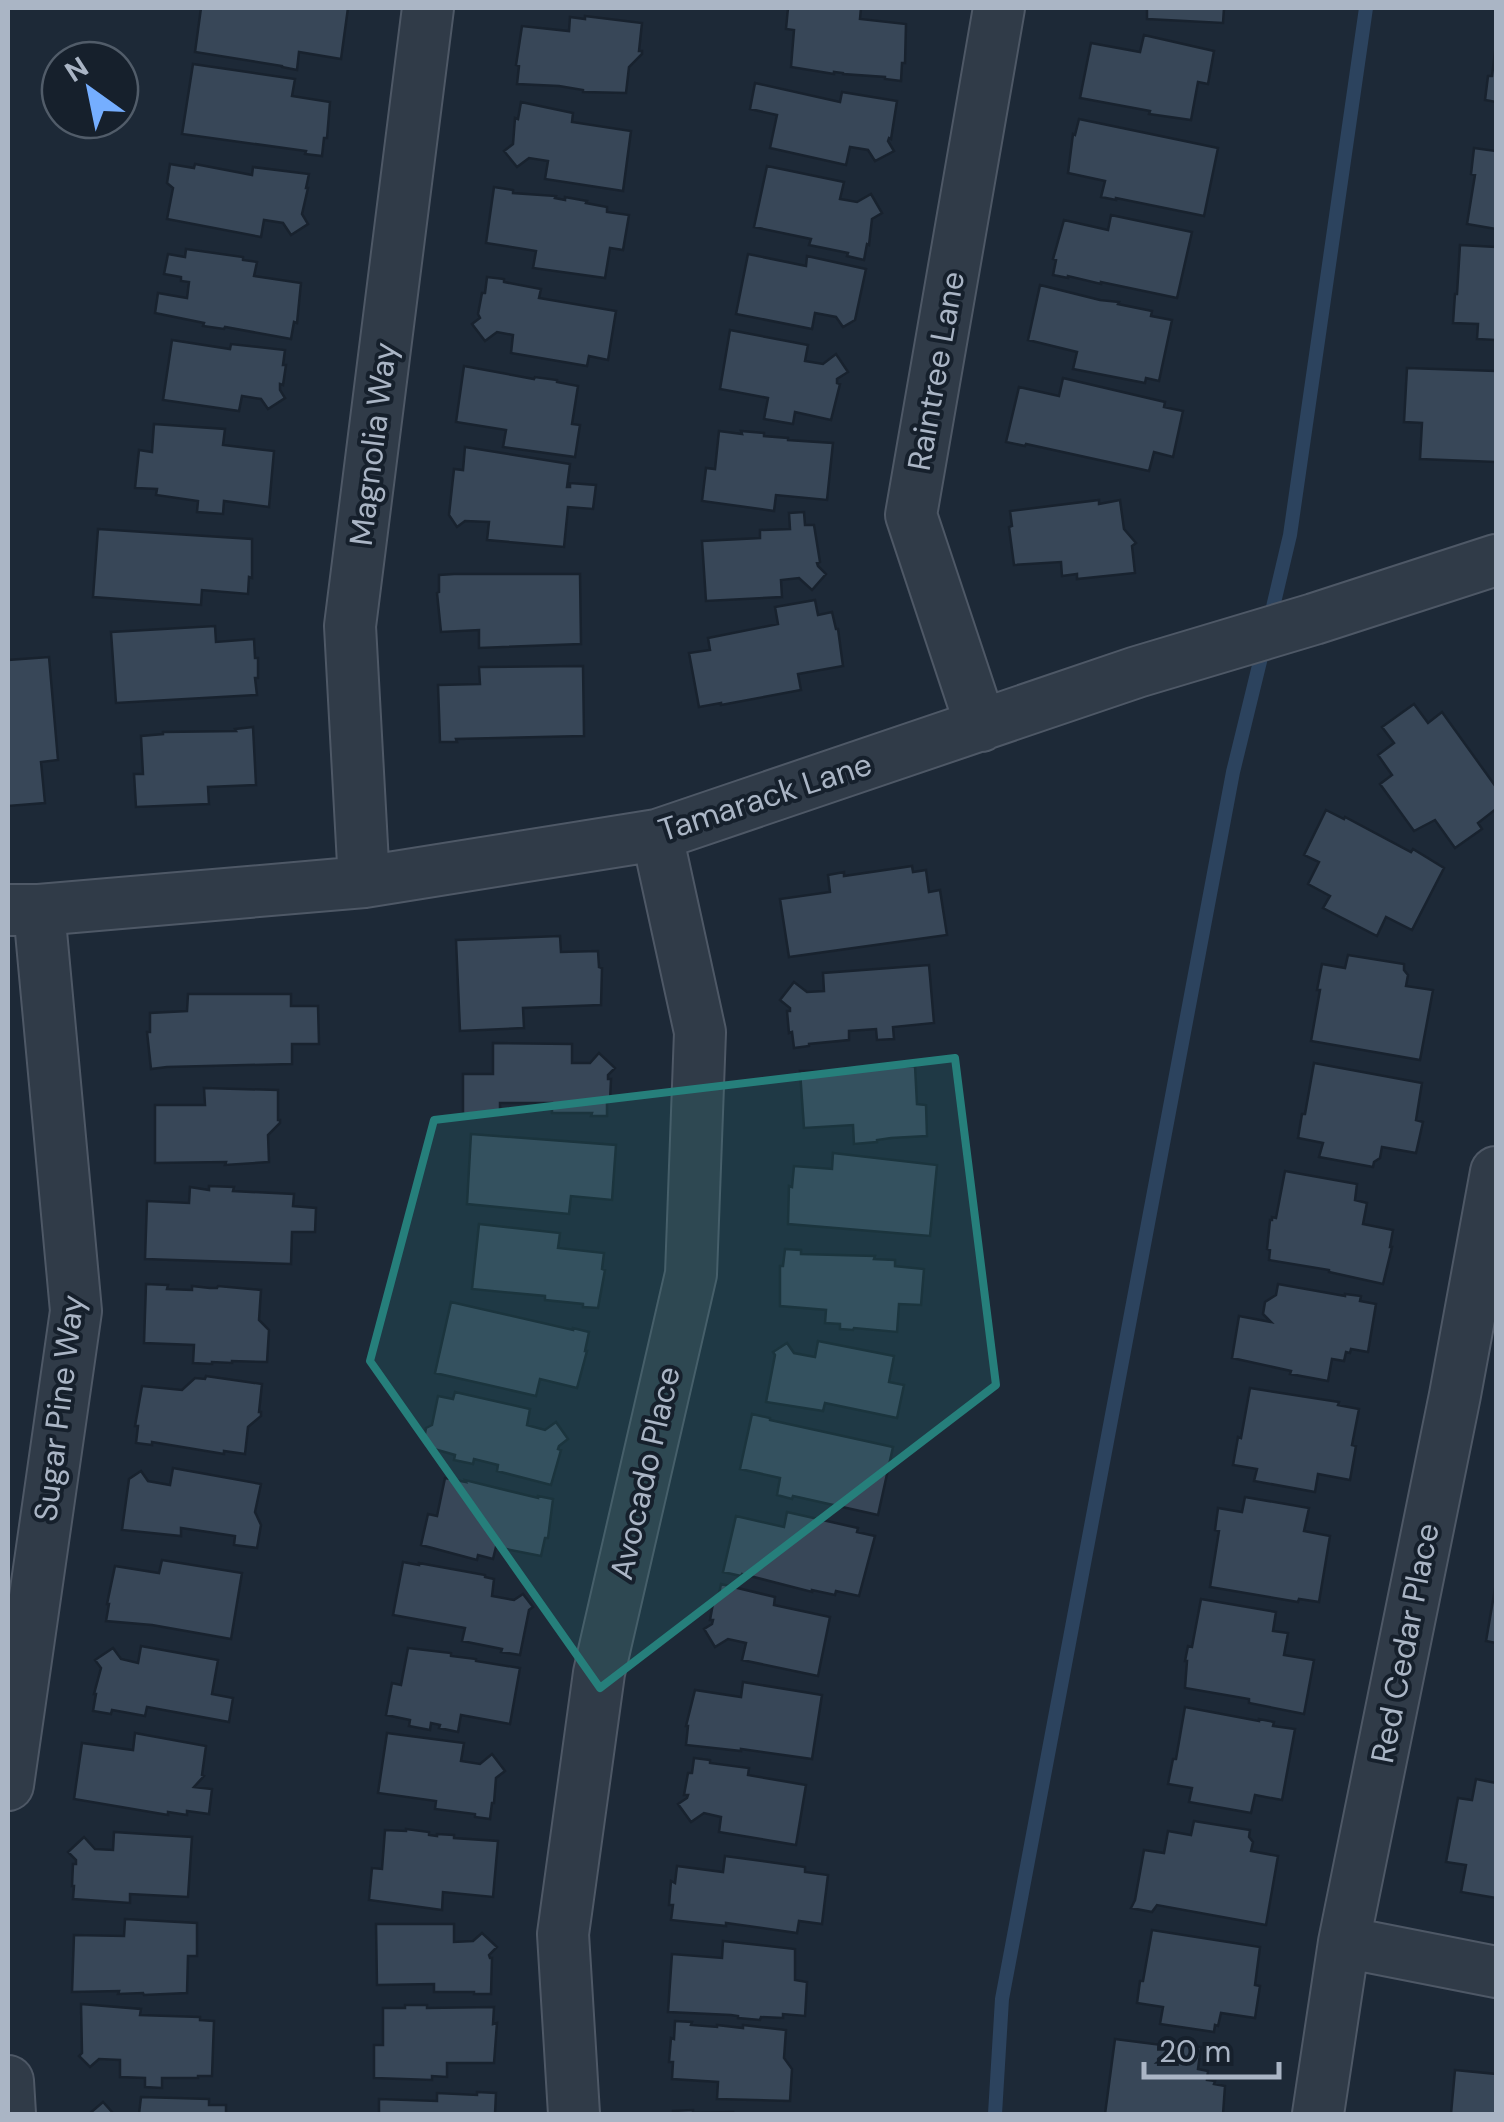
<svg xmlns="http://www.w3.org/2000/svg" width="1504" height="2122" viewBox="0 0 1504 2122" font-family="'DM Sans',sans-serif">
<style>
.lines{fill:none;stroke-linecap:round;stroke-linejoin:round}
.stream{stroke:#2c435e;stroke-width:14}
.building{fill:#384758;stroke:#18222e;stroke-width:2.5}
.minor-casing{stroke:#4e5866;stroke-width:54}
.minor{stroke:#303b48;stroke-width:50}
.marked{fill:#267f7b;fill-opacity:0.2;stroke:#267f7b;stroke-width:8;stroke-linejoin:round}
.labels{text-anchor:middle;dominant-baseline:central;stroke-width:8;stroke-linejoin:round;paint-order:stroke}
.street-label{font-size:32px;fill:#aab5c5;stroke:#16202c}
</style>
<rect width="100%" height="100%" fill="#1d2937"/>
<g class="lines">
<path class="stream" d="M 1269,624 L 1290,535 L 1366,8
M 995,2114 L 1002,1999 L 1233,772 L 1264,645"/>
</g>
<path class="building" d="M 201,8 L 348,8 L 341,59 L 299,52 L 297,70 L 282,67 L 282,66 L 195,52 Z
M 788,8 L 861,8 L 860,19 L 906,24 L 905,63 L 902,63 L 901,81 L 885,79 L 885,77 L 843,74 L 843,73 L 834,72 L 834,74 L 791,67 L 794,30 L 786,29 Z
M 1147,8 L 1224,8 L 1223,23 L 1147,19 Z
M 585,16 L 642,23 L 639,51 L 642,51 L 642,54 L 629,67 L 626,93 L 583,92 L 583,90 L 559,86 L 517,84 L 519,66 L 516,65 L 522,26 L 569,31 L 570,17 L 585,19 Z
M 1144,35 L 1214,51 L 1208,84 L 1198,82 L 1191,120 L 1149,114 L 1150,111 L 1080,98 L 1091,43 L 1140,52 Z
M 1496,44 L 1496,102 L 1485,100 L 1488,76 L 1492,76 Z
M 193,64 L 295,79 L 292,96 L 330,102 L 327,138 L 324,138 L 322,156 L 305,154 L 306,151 L 182,134 Z
M 755,83 L 840,102 L 842,92 L 897,101 L 891,139 L 889,138 L 888,141 L 894,151 L 875,161 L 868,150 L 850,147 L 846,165 L 770,148 L 777,115 L 750,109 Z
M 521,102 L 573,113 L 572,122 L 631,131 L 623,191 L 545,179 L 548,161 L 529,158 L 517,167 L 504,151 L 513,144 L 515,118 L 518,119 Z
M 1079,119 L 1218,148 L 1204,216 L 1116,198 L 1116,200 L 1101,197 L 1105,181 L 1068,173 L 1073,134 L 1075,135 Z
M 1474,148 L 1496,151 L 1496,229 L 1467,224 L 1475,175 L 1471,174 Z
M 170,164 L 194,168 L 195,164 L 252,175 L 253,167 L 309,174 L 306,188 L 308,188 L 302,214 L 308,224 L 291,235 L 283,223 L 264,220 L 261,237 L 167,219 L 173,188 L 167,183 Z
M 767,166 L 844,182 L 840,199 L 857,202 L 871,194 L 882,213 L 872,219 L 869,245 L 867,244 L 864,260 L 847,256 L 848,253 L 809,245 L 811,239 L 754,227 Z
M 494,187 L 513,190 L 513,193 L 556,196 L 555,198 L 565,200 L 565,197 L 587,201 L 586,203 L 607,207 L 607,212 L 629,215 L 623,250 L 610,248 L 605,278 L 533,268 L 536,251 L 486,243 Z
M 1111,215 L 1192,232 L 1177,298 L 1101,282 L 1101,284 L 1068,276 L 1068,278 L 1053,275 L 1056,260 L 1053,259 L 1064,220 L 1108,230 Z
M 1460,245 L 1496,247 L 1496,340 L 1477,339 L 1478,324 L 1453,323 L 1455,294 L 1457,294 Z
M 186,249 L 243,257 L 243,260 L 257,262 L 254,276 L 301,283 L 297,323 L 294,322 L 291,339 L 225,327 L 224,329 L 203,326 L 204,323 L 155,313 L 158,293 L 187,298 L 189,282 L 181,281 L 181,277 L 164,274 L 168,254 L 185,257 Z
M 748,254 L 806,266 L 807,256 L 866,269 L 855,320 L 843,327 L 836,317 L 815,313 L 812,329 L 736,314 Z
M 487,277 L 504,279 L 504,282 L 541,289 L 539,298 L 616,311 L 608,360 L 589,356 L 587,366 L 511,353 L 513,335 L 497,332 L 485,341 L 472,324 L 480,318 L 478,314 L 482,293 L 485,293 Z
M 1040,285 L 1100,300 L 1119,302 L 1118,304 L 1152,311 L 1151,316 L 1172,320 L 1159,381 L 1146,378 L 1145,383 L 1073,369 L 1077,352 L 1028,340 Z
M 730,330 L 808,345 L 805,361 L 823,364 L 836,354 L 848,372 L 837,379 L 837,383 L 840,384 L 831,420 L 795,412 L 793,424 L 764,419 L 768,398 L 720,389 Z
M 172,340 L 230,349 L 231,344 L 285,350 L 283,365 L 286,365 L 283,385 L 280,384 L 280,390 L 285,398 L 268,409 L 261,399 L 242,396 L 239,411 L 163,400 Z
M 464,366 L 534,379 L 535,377 L 557,380 L 557,382 L 578,386 L 572,424 L 580,425 L 575,457 L 503,447 L 506,430 L 456,422 Z
M 1407,368 L 1496,371 L 1496,462 L 1420,459 L 1422,423 L 1404,422 Z
M 1063,378 L 1165,402 L 1164,407 L 1183,411 L 1173,457 L 1154,452 L 1149,471 L 1026,444 L 1025,446 L 1006,442 L 1019,387 L 1059,396 Z
M 154,424 L 225,429 L 223,445 L 274,451 L 269,507 L 224,501 L 223,514 L 197,512 L 198,501 L 156,495 L 157,489 L 135,488 L 139,450 L 152,452 Z
M 719,431 L 742,434 L 741,431 L 764,433 L 764,436 L 788,438 L 788,440 L 833,443 L 827,500 L 776,495 L 774,511 L 702,501 L 706,468 L 715,469 Z
M 465,447 L 570,464 L 567,487 L 570,487 L 570,483 L 596,485 L 593,509 L 568,507 L 564,547 L 487,540 L 489,522 L 465,521 L 457,527 L 449,515 L 454,469 L 463,470 Z
M 1099,500 L 1099,504 L 1120,500 L 1124,529 L 1136,543 L 1132,546 L 1135,573 L 1077,579 L 1077,574 L 1062,576 L 1061,562 L 1014,565 L 1009,527 L 1012,526 L 1010,511 Z
M 804,512 L 805,525 L 814,525 L 820,562 L 817,563 L 818,566 L 826,574 L 812,590 L 799,578 L 781,580 L 782,597 L 706,601 L 702,541 L 760,538 L 760,530 L 790,529 L 789,513 Z
M 98,529 L 252,539 L 252,578 L 249,577 L 248,594 L 202,590 L 201,605 L 93,597 Z
M 454,574 L 580,574 L 581,644 L 479,648 L 479,630 L 441,632 L 437,593 L 439,592 L 439,575 Z
M 815,600 L 818,615 L 832,612 L 836,629 L 838,629 L 843,666 L 798,674 L 801,690 L 721,705 L 721,703 L 699,707 L 689,653 L 710,650 L 708,638 L 778,624 L 775,607 Z
M 215,626 L 216,642 L 254,639 L 255,658 L 258,658 L 258,678 L 255,678 L 257,695 L 116,703 L 111,632 Z
M 49,657 L 58,760 L 41,762 L 45,803 L 8,806 L 8,660 Z
M 583,666 L 584,736 L 456,739 L 457,742 L 440,742 L 438,685 L 480,684 L 479,667 Z
M 1414,704 L 1428,723 L 1442,712 L 1496,787 L 1496,809 L 1478,823 L 1482,829 L 1455,848 L 1435,820 L 1414,831 L 1380,784 L 1392,775 L 1378,755 L 1394,743 L 1382,727 Z
M 253,727 L 256,785 L 208,787 L 209,804 L 136,807 L 134,774 L 143,774 L 141,736 L 163,734 L 163,732 L 236,731 L 235,729 Z
M 1326,810 L 1344,819 L 1345,817 L 1411,852 L 1413,849 L 1444,868 L 1412,930 L 1386,917 L 1377,936 L 1323,908 L 1330,896 L 1308,884 L 1319,862 L 1304,855 Z
M 912,866 L 913,872 L 926,870 L 929,892 L 940,890 L 947,935 L 789,957 L 780,899 L 830,892 L 828,875 L 844,872 L 844,876 Z
M 560,936 L 561,952 L 598,951 L 599,967 L 602,968 L 601,1005 L 523,1008 L 524,1028 L 460,1031 L 456,940 Z
M 1348,955 L 1404,964 L 1404,970 L 1408,975 L 1406,986 L 1433,990 L 1420,1060 L 1311,1041 L 1320,990 L 1317,990 L 1322,964 L 1345,968 Z
M 929,965 L 934,1023 L 893,1027 L 894,1039 L 877,1040 L 876,1029 L 849,1031 L 849,1040 L 809,1044 L 809,1046 L 794,1048 L 792,1032 L 789,1033 L 787,1011 L 790,1011 L 790,1008 L 780,1000 L 794,982 L 807,992 L 824,991 L 823,973 Z
M 188,994 L 291,994 L 291,1006 L 318,1006 L 319,1044 L 292,1044 L 292,1064 L 167,1067 L 151,1069 L 147,1032 L 150,1032 L 150,1013 L 187,1011 Z
M 493,1043 L 572,1044 L 572,1063 L 590,1063 L 599,1053 L 615,1068 L 608,1075 L 608,1079 L 611,1079 L 610,1101 L 607,1100 L 607,1116 L 591,1116 L 592,1113 L 552,1113 L 552,1103 L 500,1103 L 500,1114 L 463,1114 L 463,1074 L 493,1074 Z
M 1314,1063 L 1422,1083 L 1416,1120 L 1423,1122 L 1416,1153 L 1382,1147 L 1380,1158 L 1374,1162 L 1373,1167 L 1319,1157 L 1323,1143 L 1298,1138 L 1302,1114 L 1305,1114 Z
M 892,1065 L 892,1067 L 915,1066 L 917,1104 L 926,1105 L 927,1136 L 891,1138 L 877,1140 L 877,1142 L 854,1144 L 853,1125 L 804,1128 L 800,1071 L 845,1071 L 845,1068 L 862,1067 L 862,1070 Z
M 204,1088 L 278,1090 L 278,1120 L 280,1120 L 280,1123 L 268,1135 L 269,1162 L 225,1165 L 226,1162 L 155,1163 L 155,1105 L 205,1105 Z
M 471,1134 L 616,1145 L 612,1200 L 571,1196 L 569,1214 L 467,1204 Z
M 833,1153 L 937,1165 L 930,1236 L 788,1224 L 789,1186 L 792,1187 L 794,1166 L 832,1169 Z
M 1285,1171 L 1357,1184 L 1355,1200 L 1367,1203 L 1363,1224 L 1393,1230 L 1390,1247 L 1392,1247 L 1383,1284 L 1329,1272 L 1329,1270 L 1269,1260 L 1270,1250 L 1267,1249 L 1270,1220 L 1272,1220 L 1272,1217 L 1276,1218 Z
M 209,1186 L 234,1187 L 233,1191 L 294,1194 L 293,1206 L 316,1208 L 315,1232 L 292,1232 L 291,1264 L 145,1259 L 147,1201 L 189,1203 L 190,1187 L 209,1190 Z
M 479,1224 L 560,1233 L 558,1248 L 604,1253 L 602,1269 L 605,1270 L 598,1308 L 583,1307 L 583,1304 L 545,1300 L 545,1296 L 472,1289 Z
M 785,1249 L 801,1250 L 801,1254 L 875,1256 L 874,1259 L 895,1260 L 895,1266 L 924,1269 L 921,1305 L 899,1304 L 897,1332 L 854,1328 L 853,1330 L 840,1329 L 840,1324 L 825,1323 L 826,1310 L 780,1306 L 780,1266 L 783,1266 Z
M 146,1284 L 168,1285 L 167,1289 L 192,1290 L 192,1286 L 210,1288 L 217,1288 L 218,1286 L 261,1290 L 259,1320 L 269,1330 L 267,1362 L 232,1361 L 232,1363 L 212,1362 L 212,1364 L 193,1363 L 194,1345 L 144,1343 Z
M 1278,1284 L 1345,1296 L 1345,1294 L 1361,1296 L 1360,1301 L 1376,1304 L 1368,1352 L 1351,1349 L 1350,1353 L 1346,1352 L 1344,1361 L 1332,1359 L 1328,1381 L 1290,1374 L 1291,1371 L 1232,1358 L 1239,1316 L 1271,1322 L 1263,1314 L 1265,1302 L 1276,1295 Z
M 451,1302 L 573,1330 L 573,1328 L 589,1332 L 585,1351 L 587,1351 L 577,1388 L 540,1379 L 536,1396 L 435,1373 Z
M 818,1341 L 894,1356 L 889,1382 L 904,1385 L 897,1418 L 825,1403 L 823,1411 L 766,1402 L 775,1355 L 773,1352 L 787,1343 L 794,1353 L 815,1357 Z
M 206,1376 L 262,1384 L 259,1412 L 261,1412 L 261,1416 L 248,1427 L 245,1454 L 224,1451 L 224,1454 L 152,1442 L 152,1445 L 136,1443 L 138,1426 L 135,1426 L 142,1386 L 182,1390 L 195,1378 L 205,1379 Z
M 1250,1388 L 1339,1402 L 1338,1405 L 1359,1409 L 1352,1445 L 1356,1446 L 1350,1480 L 1318,1474 L 1315,1492 L 1254,1481 L 1257,1469 L 1233,1465 L 1238,1437 L 1241,1438 Z
M 455,1392 L 530,1409 L 527,1425 L 545,1430 L 556,1422 L 568,1439 L 559,1446 L 558,1449 L 561,1450 L 551,1485 L 497,1471 L 498,1465 L 474,1459 L 473,1464 L 454,1460 L 455,1455 L 427,1447 L 424,1439 L 426,1428 L 432,1425 L 438,1396 L 453,1399 Z
M 752,1414 L 770,1418 L 770,1420 L 893,1447 L 878,1515 L 793,1496 L 792,1499 L 777,1495 L 780,1478 L 740,1469 Z
M 173,1468 L 261,1484 L 255,1512 L 261,1525 L 257,1548 L 234,1545 L 235,1536 L 181,1528 L 181,1536 L 122,1530 L 129,1479 L 141,1471 L 148,1481 L 170,1485 Z
M 445,1478 L 466,1482 L 465,1480 L 538,1498 L 538,1496 L 553,1499 L 548,1538 L 545,1538 L 541,1556 L 496,1547 L 493,1559 L 478,1555 L 477,1560 L 421,1545 L 428,1514 L 437,1516 Z
M 1245,1497 L 1309,1508 L 1304,1531 L 1330,1536 L 1319,1602 L 1299,1599 L 1298,1602 L 1210,1587 L 1219,1531 L 1215,1530 L 1218,1508 L 1242,1512 Z
M 787,1512 L 858,1528 L 857,1532 L 875,1536 L 859,1596 L 836,1591 L 835,1595 L 812,1590 L 812,1592 L 742,1574 L 741,1576 L 723,1572 L 736,1516 L 784,1527 Z
M 162,1560 L 242,1573 L 231,1639 L 152,1625 L 106,1621 L 109,1604 L 107,1604 L 115,1566 L 159,1573 Z
M 403,1562 L 419,1565 L 419,1563 L 485,1575 L 485,1577 L 494,1579 L 492,1596 L 514,1600 L 523,1594 L 533,1607 L 529,1610 L 520,1655 L 501,1652 L 502,1649 L 462,1641 L 465,1628 L 393,1615 Z
M 1496,1583 L 1496,1643 L 1486,1641 Z
M 721,1584 L 775,1597 L 774,1605 L 830,1617 L 818,1676 L 742,1660 L 746,1643 L 728,1639 L 715,1647 L 704,1629 L 712,1624 L 713,1620 L 710,1620 L 714,1598 L 718,1599 Z
M 1201,1599 L 1276,1612 L 1273,1631 L 1288,1633 L 1284,1655 L 1314,1660 L 1304,1714 L 1249,1703 L 1249,1699 L 1185,1688 L 1187,1661 L 1185,1661 L 1188,1646 L 1192,1647 Z
M 141,1646 L 218,1660 L 212,1694 L 233,1698 L 229,1722 L 147,1707 L 145,1716 L 112,1710 L 111,1714 L 93,1711 L 96,1694 L 94,1694 L 101,1668 L 95,1660 L 113,1648 L 121,1659 L 138,1663 Z
M 408,1648 L 451,1653 L 451,1656 L 476,1659 L 476,1661 L 520,1668 L 510,1724 L 461,1715 L 458,1732 L 439,1728 L 440,1725 L 431,1723 L 430,1730 L 409,1726 L 410,1720 L 386,1715 L 392,1683 L 401,1685 Z
M 743,1682 L 822,1695 L 812,1759 L 741,1749 L 741,1751 L 686,1745 L 688,1726 L 686,1726 L 695,1690 L 741,1697 Z
M 1185,1707 L 1259,1721 L 1259,1719 L 1274,1722 L 1273,1726 L 1295,1729 L 1282,1800 L 1255,1795 L 1251,1813 L 1189,1802 L 1192,1788 L 1168,1784 L 1173,1759 L 1176,1759 Z
M 135,1733 L 206,1746 L 202,1775 L 204,1776 L 194,1787 L 212,1789 L 209,1814 L 187,1811 L 187,1815 L 168,1812 L 168,1815 L 74,1799 L 82,1743 L 133,1750 Z
M 387,1733 L 464,1743 L 461,1761 L 480,1764 L 492,1754 L 505,1771 L 496,1778 L 494,1803 L 492,1803 L 490,1819 L 475,1817 L 475,1814 L 435,1809 L 436,1801 L 378,1793 Z
M 694,1758 L 710,1760 L 710,1763 L 749,1768 L 748,1775 L 806,1785 L 796,1845 L 719,1832 L 721,1817 L 704,1813 L 691,1822 L 678,1804 L 687,1798 L 688,1795 L 684,1795 L 688,1773 L 692,1773 Z
M 1476,1779 L 1496,1783 L 1496,1898 L 1461,1892 L 1466,1865 L 1446,1862 L 1458,1798 L 1472,1800 Z
M 1194,1821 L 1250,1830 L 1249,1837 L 1253,1842 L 1251,1851 L 1278,1856 L 1266,1925 L 1157,1905 L 1152,1912 L 1131,1908 L 1135,1900 L 1144,1850 L 1164,1853 L 1168,1831 L 1191,1835 Z
M 406,1829 L 429,1832 L 429,1835 L 437,1836 L 437,1834 L 454,1835 L 454,1838 L 498,1841 L 493,1897 L 443,1892 L 442,1910 L 369,1900 L 372,1868 L 382,1869 L 385,1830 L 406,1831 Z
M 114,1832 L 192,1837 L 188,1897 L 130,1894 L 130,1903 L 73,1899 L 74,1886 L 72,1886 L 73,1864 L 76,1864 L 76,1860 L 68,1852 L 84,1837 L 95,1849 L 113,1850 Z
M 725,1856 L 805,1867 L 805,1872 L 828,1875 L 822,1924 L 799,1921 L 797,1933 L 726,1923 L 726,1926 L 671,1920 L 673,1905 L 669,1905 L 671,1881 L 675,1883 L 677,1866 L 723,1872 Z
M 125,1919 L 197,1923 L 197,1956 L 188,1956 L 187,1993 L 144,1995 L 143,1993 L 118,1994 L 119,1991 L 72,1992 L 74,1935 L 124,1936 Z
M 376,1924 L 454,1924 L 454,1942 L 473,1941 L 482,1933 L 497,1947 L 489,1955 L 490,1958 L 492,1958 L 491,1994 L 474,1994 L 474,1992 L 434,1992 L 434,1984 L 377,1985 Z
M 1152,1930 L 1260,1947 L 1255,1985 L 1260,1986 L 1255,2018 L 1221,2013 L 1218,2026 L 1215,2025 L 1214,2032 L 1160,2024 L 1163,2007 L 1137,2003 L 1140,1981 L 1143,1981 Z
M 723,1941 L 795,1949 L 795,1980 L 807,1982 L 805,2016 L 783,2014 L 783,2018 L 761,2017 L 760,2020 L 738,2018 L 738,2016 L 731,2015 L 668,2012 L 672,1954 L 722,1958 Z
M 81,2004 L 141,2009 L 140,2015 L 200,2017 L 200,2020 L 214,2021 L 212,2076 L 198,2076 L 198,2078 L 162,2078 L 162,2088 L 145,2087 L 145,2078 L 120,2077 L 120,2060 L 99,2059 L 90,2067 L 79,2056 L 82,2053 Z
M 405,2005 L 427,2005 L 427,2008 L 494,2007 L 493,2024 L 497,2023 L 494,2063 L 447,2063 L 447,2077 L 432,2076 L 432,2080 L 374,2078 L 374,2045 L 383,2045 L 383,2008 L 405,2008 Z
M 675,2021 L 692,2022 L 691,2025 L 717,2027 L 717,2025 L 743,2028 L 743,2025 L 786,2030 L 784,2058 L 792,2069 L 790,2101 L 717,2099 L 718,2082 L 672,2079 L 673,2062 L 669,2062 L 671,2038 L 674,2039 Z
M 1115,2039 L 1161,2045 L 1162,2042 L 1201,2047 L 1198,2069 L 1208,2071 L 1207,2080 L 1215,2081 L 1214,2084 L 1225,2086 L 1223,2114 L 1105,2114 Z
M 1455,2070 L 1496,2074 L 1496,2114 L 1451,2114 Z
M 477,2092 L 496,2093 L 495,2114 L 379,2114 L 379,2099 L 437,2101 L 437,2093 L 477,2095 Z
M 141,2097 L 209,2099 L 209,2105 L 226,2105 L 226,2114 L 89,2114 L 103,2102 L 113,2113 L 139,2114 Z
M 693,2110 L 693,2113 L 733,2112 L 733,2114 L 673,2114 L 673,2111 Z"/>
<g class="lines">
<defs>
<path id="minor" d="M 981,726 L 911,515 L 999,8
M 364,882 L 350,626 L 428,8
M 8,910 L 39,910 L 364,882 L 657,835 L 1137,672 L 1314,619 L 1496,560
M 8,1785 L 76,1311 L 39,910
M 1344,1942 L 1496,1972
M 8,2081 L 10,2114
M 574,2114 L 563,1934 L 599,1673 L 691,1274 L 700,1032 L 657,835
M 1318,2114 L 1344,1942 L 1455,1395 L 1496,1172"/>
</defs>
<use href="#minor" class="minor-casing"/>
<use href="#minor" class="minor"/>
</g>
<path class="marked" d="M 955,1058 L 996,1385 L 600,1688 L 370,1361 L 434,1120 Z"/>
<g class="labels">
<g class="street-label">
<text transform="translate(936 371) rotate(-80)">Raintree Lane</text>
<text transform="translate(373 444) rotate(-83)">Magnolia Way</text>
<text transform="translate(765 797) rotate(-18)">Tamarack Lane</text>
<text transform="translate(59 1408) rotate(-83)">Sugar Pine Way</text>
<text transform="translate(645 1473) rotate(-77)">Avocado Place</text>
<text transform="translate(1405 1643) rotate(-79)">Red Cedar Place</text>
</g>
</g>
<rect width="1504" height="2122" fill="none" stroke="#aab5c5" stroke-width="20"/>
<g transform="translate(90 90) rotate(327)"><circle r="48" fill="#16202c" stroke="#515c69" stroke-width="2.5"/>
<path d="M0-8L18 38L0 25L-18 38Z" fill="#75aeff"/>
<text y="-15" font-size="28" font-weight="bold" text-anchor="middle" fill="#aab5c5">N</text>
</g>
<path d="M1144 2062v15h135v-15" fill="none" stroke="#aab5c5" stroke-width="5"/>
<text x="1159" y="2062" font-size="30" fill="#aab5c5" stroke="#16202c" stroke-width="8" paint-order="stroke">20 m</text>
</svg>
